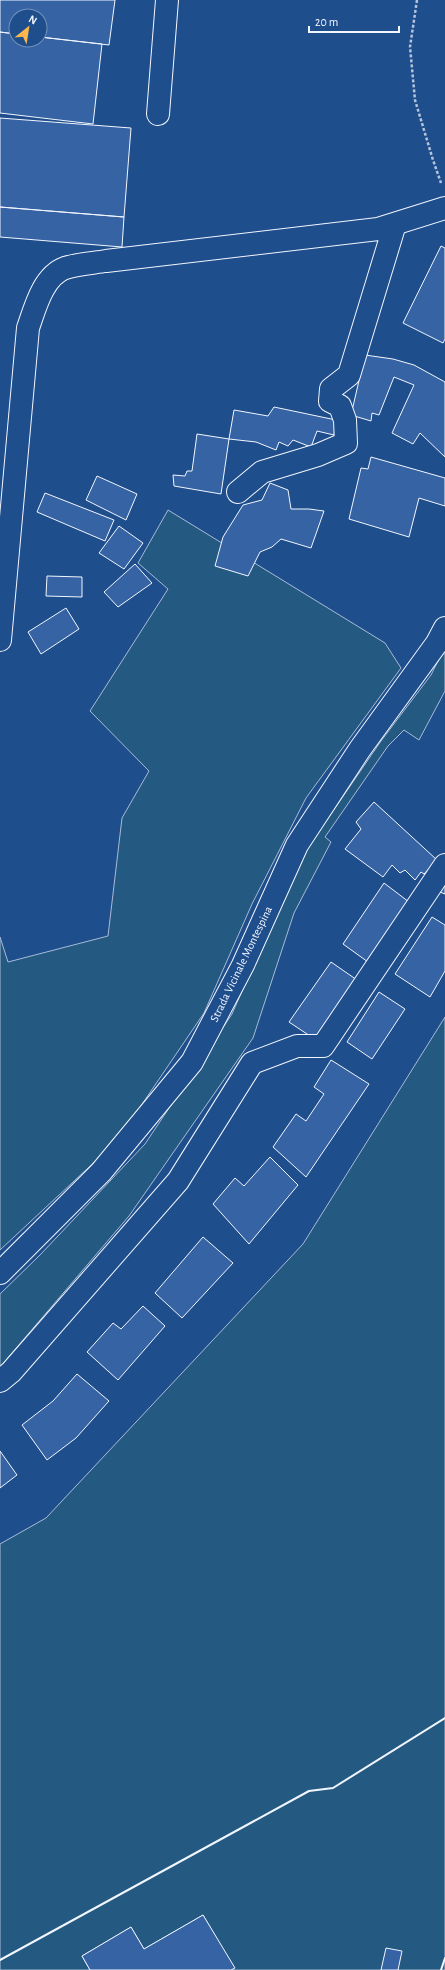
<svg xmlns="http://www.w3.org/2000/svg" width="445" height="1970" viewBox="0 0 445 1970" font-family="'Alegreya Sans',sans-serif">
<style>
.green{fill:#245a82;stroke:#a8bbd7}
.building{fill:#3563a3;stroke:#f2f6ff}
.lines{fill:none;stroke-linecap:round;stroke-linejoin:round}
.minor-casing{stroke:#f2f6ff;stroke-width:24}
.path{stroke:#b3c4dc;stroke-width:2.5;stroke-dasharray:3 2;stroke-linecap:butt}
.minor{stroke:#1f4e8c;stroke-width:22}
.wall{stroke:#f2f6ff;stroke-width:2}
.labels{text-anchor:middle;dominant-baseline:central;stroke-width:3;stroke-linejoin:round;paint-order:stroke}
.street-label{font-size:12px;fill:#f2f6ff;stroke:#1f4e8c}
</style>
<rect width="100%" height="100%" fill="#1f4e8c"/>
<path class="green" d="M 168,510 L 385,643 L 401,668 L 306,798 L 252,904 L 204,1013 L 117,1141 L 0,1250 L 0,937 L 8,962 L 108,936 L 122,818 L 149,771 L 90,711 L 168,589 L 138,563 Z
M 445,647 L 445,691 L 419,740 L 404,730 L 388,746 L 325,837 L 331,842 L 294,913 L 253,1038 L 129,1216 L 0,1367 L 0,1294 L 40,1255 L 145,1144 L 232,1014 L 300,859 L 381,741 L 431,675 Z
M 445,1017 L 445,1970 L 231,1970 L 234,1968 L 203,1915 L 144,1949 L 131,1927 L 82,1956 L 90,1970 L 0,1970 L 0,1544 L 46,1518 L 303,1244 Z"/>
<path class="building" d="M 0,0 L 115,0 L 109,45 L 40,37 L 40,16 L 16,16 L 16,34 L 0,32 Z
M 0,32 L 16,34 L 16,40 L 40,40 L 40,37 L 102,44 L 93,124 L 0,113 Z
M 0,118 L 131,128 L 124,217 L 0,207 Z
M 0,207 L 124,217 L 122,247 L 0,237 Z
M 441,246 L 445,248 L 445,339 L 443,343 L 403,323 Z
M 365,355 L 393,359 L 414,365 L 445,382 L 445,457 L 420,433 L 413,444 L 392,433 L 414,385 L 394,377 L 379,415 L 372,413 L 371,421 L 351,415 Z
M 274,407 L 336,420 L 334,435 L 317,431 L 311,447 L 293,440 L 288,446 L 279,442 L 276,450 L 256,442 L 229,439 L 234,410 L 268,416 Z
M 197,434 L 229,439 L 221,494 L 174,486 L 173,475 L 185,476 L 187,471 L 192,471 Z
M 371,457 L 445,478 L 445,506 L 419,498 L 409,537 L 349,519 L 361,468 L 368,469 Z
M 97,476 L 137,494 L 126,520 L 86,500 Z
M 270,483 L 288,490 L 291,509 L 309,509 L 324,511 L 311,548 L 281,539 L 272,547 L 260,552 L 248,576 L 215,566 L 223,537 L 243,505 L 262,500 Z
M 45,493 L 114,520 L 105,541 L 37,512 Z
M 119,526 L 143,543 L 124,569 L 99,553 Z
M 135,564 L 152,583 L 118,607 L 104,592 Z
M 47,576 L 82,577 L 82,597 L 46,596 Z
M 66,608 L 79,629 L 41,654 L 28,632 Z
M 374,802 L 437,860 L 424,874 L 421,872 L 415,880 L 405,870 L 400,873 L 392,865 L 383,877 L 345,849 L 361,829 L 356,822 Z
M 384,883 L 409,902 L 368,962 L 343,944 Z
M 445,884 L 445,894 L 440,892 Z
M 432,917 L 445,925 L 445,971 L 430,997 L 395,974 Z
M 331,962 L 357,980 L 316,1040 L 289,1022 Z
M 379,992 L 405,1009 L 372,1059 L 347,1042 Z
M 331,1060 L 369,1084 L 306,1177 L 273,1147 L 296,1114 L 306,1121 L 324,1094 L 314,1087 Z
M 270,1157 L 298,1185 L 249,1244 L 213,1204 L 235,1178 L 244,1186 Z
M 203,1237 L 233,1263 L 182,1318 L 155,1293 Z
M 143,1306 L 165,1326 L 118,1380 L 87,1352 L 113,1323 L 121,1329 Z
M 77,1374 L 109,1401 L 76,1438 L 47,1460 L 22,1425 L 53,1401 Z
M 0,1451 L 17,1475 L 0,1488 Z
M 203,1915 L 235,1968 L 231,1970 L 90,1970 L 82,1956 L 131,1927 L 144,1949 Z
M 386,1948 L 402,1951 L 398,1970 L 381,1970 Z"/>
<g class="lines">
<defs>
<path id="minor" d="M 158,114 L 167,0
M 238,492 L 262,472 L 318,455 L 346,443 L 345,420 L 340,406 L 330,401 L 331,389 L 349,375 L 395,224
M 0,640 L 28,328 C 35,308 43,276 65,268 C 77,264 93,263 106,261 L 378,229 L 445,208
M 0,1273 L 101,1172 L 192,1062 L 243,965 L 297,845 L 360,749 L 437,643 L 445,628
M 0,1381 L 11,1372 L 178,1181 L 252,1063 L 297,1046 L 323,1046 L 445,865"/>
</defs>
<use href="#minor" class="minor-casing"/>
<path class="path" d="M 417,0 L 410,47 L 415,100 L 433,160 L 441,183"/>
<use href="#minor" class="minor"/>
<path class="wall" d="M 0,1960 L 309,1791 L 333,1788 L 445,1718
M 441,1970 L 445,1958"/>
</g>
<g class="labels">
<g class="street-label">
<text transform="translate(241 964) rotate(-64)">Strada Vicinale Montespina</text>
</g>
</g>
<g transform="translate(28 28) rotate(30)"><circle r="19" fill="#1f4e8c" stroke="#7391ba"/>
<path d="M0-3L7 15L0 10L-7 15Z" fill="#ffb74d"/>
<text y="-6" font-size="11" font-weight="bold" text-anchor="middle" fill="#f2f6ff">N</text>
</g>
<path d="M309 26v6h90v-6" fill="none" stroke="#f2f6ff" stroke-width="2"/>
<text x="315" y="26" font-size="12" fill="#f2f6ff" stroke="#1f4e8c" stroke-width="3" paint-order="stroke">20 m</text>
</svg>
